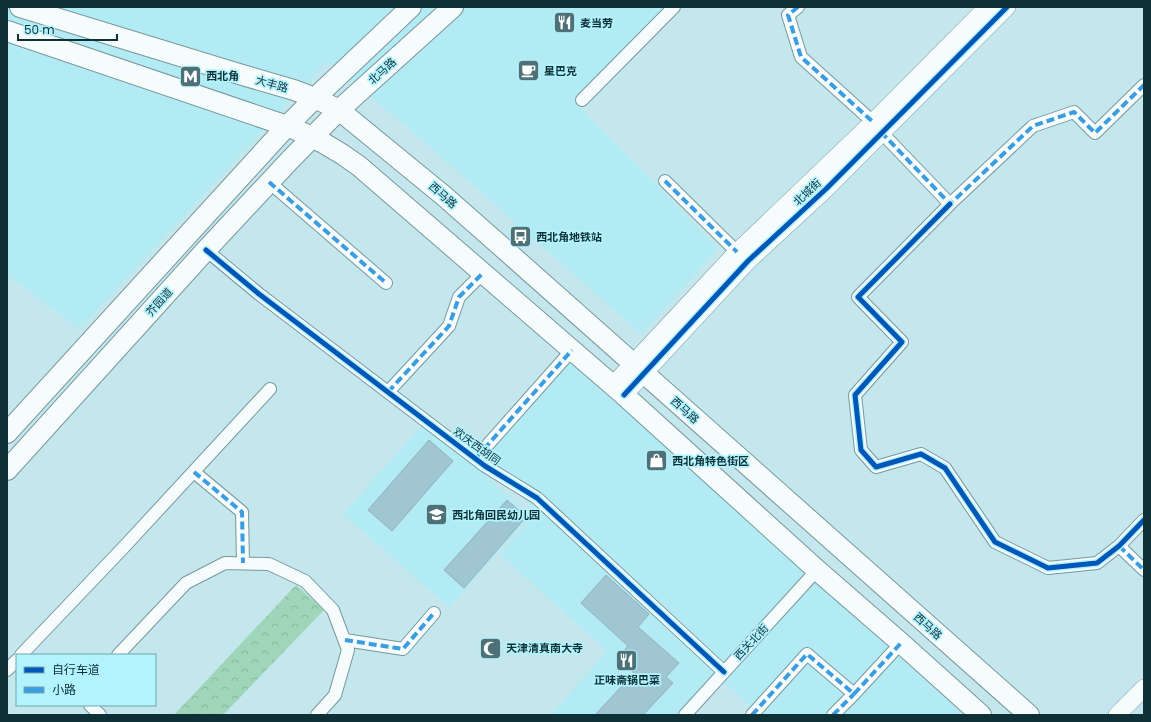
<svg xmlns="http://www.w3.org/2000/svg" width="1151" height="722" viewBox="0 0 1151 722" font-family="Poppins,'Noto Sans SC',sans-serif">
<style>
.built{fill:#b3ebf4}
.park{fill:url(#park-crowns)}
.building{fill:#9fc6d2;stroke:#92afb7}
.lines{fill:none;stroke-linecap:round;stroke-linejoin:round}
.street-casing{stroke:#76989d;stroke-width:14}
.secondary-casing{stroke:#76989d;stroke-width:18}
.primary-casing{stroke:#76989d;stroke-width:22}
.street{stroke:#f6fbfc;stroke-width:12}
.secondary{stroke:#f6fbfc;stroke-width:17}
.primary{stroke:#f6fbfc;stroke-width:20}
.quiet{stroke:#3a9de2;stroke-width:4;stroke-dasharray:8 4;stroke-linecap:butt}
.cycleway-casing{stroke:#b3f3fe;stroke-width:8}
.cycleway{stroke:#0057b8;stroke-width:5}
.labels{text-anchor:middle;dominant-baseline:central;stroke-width:3.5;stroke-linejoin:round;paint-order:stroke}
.poi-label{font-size:11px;font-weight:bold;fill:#0e3137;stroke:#b3f3fe;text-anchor:start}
.street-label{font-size:11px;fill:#0e3137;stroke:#b3f3fe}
</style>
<defs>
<pattern id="park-crowns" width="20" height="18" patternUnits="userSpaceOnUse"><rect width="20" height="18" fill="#9fd5b8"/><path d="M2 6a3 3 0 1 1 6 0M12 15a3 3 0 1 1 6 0" fill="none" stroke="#88b79f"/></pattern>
</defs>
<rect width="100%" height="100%" fill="#c4e7ed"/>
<path class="built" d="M 7,7 L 682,7 L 580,107 L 718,248 L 641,334 L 410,129 L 327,61 L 79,329 L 7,275 Z
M 569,360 L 964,715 L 760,715 L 715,674 L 679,715 L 551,715 L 607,651 L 500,554 L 538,512 L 479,460 Z
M 425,422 L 530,516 L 449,607 L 343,514 Z"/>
<path class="park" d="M 296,585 L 324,610 L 223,715 L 174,715 Z"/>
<path class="building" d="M 429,440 L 453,461 L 392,531 L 368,510 Z
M 507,500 L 526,517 L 464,588 L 444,570 Z
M 606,575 L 649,614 L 638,627 L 679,663 L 666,677 L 673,683 L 643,715 L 595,715 L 634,673 L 617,658 L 628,646 L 581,603 Z"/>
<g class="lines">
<defs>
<path id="street" d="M 798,7 L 788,15 L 801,57 L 873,122
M 582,100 L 674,7
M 881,132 L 950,204 L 1033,126 L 1074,112 L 1095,133 L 1144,85
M 665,181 L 737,252
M 269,182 L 386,283
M 950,204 L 858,297 L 902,342 L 855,395 L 861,450 L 876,467 L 921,454 L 945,468 L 995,542 L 1048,568 L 1097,563 L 1119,546 L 1144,520
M 206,250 L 259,294 L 485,466 L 537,498 L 724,672
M 388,392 L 449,326 L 459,297 L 483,273
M 476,458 L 572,350
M 194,472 L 242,512 L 243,563
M 1119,546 L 1144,570
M 345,640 L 403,649 L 434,613
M 21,655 L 123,548 L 270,389
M 118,655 L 186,583 L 225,563 L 269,564 L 305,581 L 333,610 L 348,650 L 335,695 L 317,715
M 7,670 L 17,660
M 90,705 L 100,715
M 685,715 L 817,570
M 752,715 L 807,654 L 854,694 L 901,643
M 833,715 L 854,694"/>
<path id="secondary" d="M 613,385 L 737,252 L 873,122 L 987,7
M 624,395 L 748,261 L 827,188 L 1007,7
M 1117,715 L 1144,688"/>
<path id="primary" d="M 20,7 L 239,74 L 294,90 L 315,98 L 339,110 L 444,196 L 503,248 L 1029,715
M 7,31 L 287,126 C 315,137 335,148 359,166 L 624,395 L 817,570 L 901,643 L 981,715
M 7,433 L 287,126 L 315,98 L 411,7
M 7,470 L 206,250 L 290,160 L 339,110 L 453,7"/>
</defs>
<use href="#street" class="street-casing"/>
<use href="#secondary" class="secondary-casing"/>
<use href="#primary" class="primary-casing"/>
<use href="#street" class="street"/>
<use href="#secondary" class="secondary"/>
<use href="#primary" class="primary"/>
<path class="quiet" d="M 798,7 L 788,15 L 801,57 L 873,122
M 881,132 L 950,204 L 1033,126 L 1074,112 L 1095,133 L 1144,85
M 665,181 L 737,252
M 269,182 L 386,283
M 388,392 L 449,326 L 459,297 L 483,273
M 476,458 L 572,350
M 194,472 L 242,512 L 243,563
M 1119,546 L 1144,570
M 345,640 L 403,649 L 434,613
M 752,715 L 807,654 L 854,694 L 901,643
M 833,715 L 854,694"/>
<defs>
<path id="cycleway" d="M 950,204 L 858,297 L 902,342 L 855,395 L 861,450 L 876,467 L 921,454 L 945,468 L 995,542 L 1048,568 L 1097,563 L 1119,546 L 1144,520
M 206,250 L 259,294 L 485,466 L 537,498 L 724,672
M 624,395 L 748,261 L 827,188 L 1007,7"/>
</defs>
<use href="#cycleway" class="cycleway-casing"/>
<use href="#cycleway" class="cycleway"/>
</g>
<defs>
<symbol id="restaurant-square" viewBox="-11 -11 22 22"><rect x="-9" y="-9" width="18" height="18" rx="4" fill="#4e7177" stroke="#b3f3fe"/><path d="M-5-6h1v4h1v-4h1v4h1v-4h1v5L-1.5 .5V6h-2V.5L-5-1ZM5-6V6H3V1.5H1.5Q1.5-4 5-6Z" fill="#fff"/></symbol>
<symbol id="cafe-square" viewBox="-11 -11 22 22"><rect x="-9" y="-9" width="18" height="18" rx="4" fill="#4e7177" stroke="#b3f3fe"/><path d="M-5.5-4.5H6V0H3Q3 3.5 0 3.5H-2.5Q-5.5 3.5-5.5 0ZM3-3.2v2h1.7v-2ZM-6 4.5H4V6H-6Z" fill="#fff"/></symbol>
<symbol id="metro-square" viewBox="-11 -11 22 22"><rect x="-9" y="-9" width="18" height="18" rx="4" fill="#4e7177" stroke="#b3f3fe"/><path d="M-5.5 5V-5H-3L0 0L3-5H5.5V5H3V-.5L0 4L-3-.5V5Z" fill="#fff"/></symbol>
<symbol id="bus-square" viewBox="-11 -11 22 22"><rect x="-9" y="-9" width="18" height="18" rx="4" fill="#4e7177" stroke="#b3f3fe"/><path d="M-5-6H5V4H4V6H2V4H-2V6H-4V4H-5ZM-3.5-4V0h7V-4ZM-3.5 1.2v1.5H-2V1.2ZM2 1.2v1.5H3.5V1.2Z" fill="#fff"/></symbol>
<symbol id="shop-square" viewBox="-11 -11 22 22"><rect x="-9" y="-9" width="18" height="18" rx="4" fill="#4e7177" stroke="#b3f3fe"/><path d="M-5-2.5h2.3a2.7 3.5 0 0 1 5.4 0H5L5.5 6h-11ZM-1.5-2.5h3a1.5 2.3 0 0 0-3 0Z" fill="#fff"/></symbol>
<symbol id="school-square" viewBox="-11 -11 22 22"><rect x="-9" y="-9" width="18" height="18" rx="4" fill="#4e7177" stroke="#b3f3fe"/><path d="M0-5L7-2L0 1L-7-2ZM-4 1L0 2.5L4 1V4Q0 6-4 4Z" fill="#fff"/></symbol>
<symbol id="mosque-square" viewBox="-11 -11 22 22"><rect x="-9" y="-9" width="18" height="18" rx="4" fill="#4e7177" stroke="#b3f3fe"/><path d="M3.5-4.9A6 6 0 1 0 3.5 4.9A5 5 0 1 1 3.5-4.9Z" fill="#fff"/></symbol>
</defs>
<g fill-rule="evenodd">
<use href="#restaurant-square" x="552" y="10" width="25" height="25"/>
<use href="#cafe-square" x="516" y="58" width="25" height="25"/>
<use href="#metro-square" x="178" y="64" width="25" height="25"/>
<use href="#bus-square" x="508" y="224" width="25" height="25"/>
<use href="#shop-square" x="644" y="448" width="25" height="25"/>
<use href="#school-square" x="424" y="502" width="25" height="25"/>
<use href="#mosque-square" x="478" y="636" width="25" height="25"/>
<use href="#restaurant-square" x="614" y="648" width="25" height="25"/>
</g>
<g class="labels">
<g class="poi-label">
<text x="580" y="23">麦当劳</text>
<text x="544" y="71">星巴克</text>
<text x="206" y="76">西北角</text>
<text x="536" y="237">西北角地铁站</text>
<text x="672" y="461">西北角特色街区</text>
<text x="452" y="515">西北角回民幼儿园</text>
<text x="506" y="648">天津清真南大寺</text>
<text x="627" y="680" text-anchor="middle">正味斋锅巴菜</text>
</g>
<g class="street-label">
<text transform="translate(382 71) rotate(-42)">北马路</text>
<text transform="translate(272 84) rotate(16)">大丰路</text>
<text transform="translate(807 192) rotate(-43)">北城街</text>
<text transform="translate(443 195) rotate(41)">西马路</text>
<text transform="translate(159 302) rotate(-48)">芥园道</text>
<text transform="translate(685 410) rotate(42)">西马路</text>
<text transform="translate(477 446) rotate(36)">欢庆西胡同</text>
<text transform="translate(928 626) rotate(42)">西马路</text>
<text transform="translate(751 642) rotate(-47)">西关北街</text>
</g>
</g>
<rect width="1151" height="722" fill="none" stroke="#0e3137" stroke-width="16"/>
<rect x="16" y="654" width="140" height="52" fill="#b3f3fe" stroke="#71a5ae"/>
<rect x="24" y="667" width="20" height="6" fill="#0057b8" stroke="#71a5ae"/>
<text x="52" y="674" font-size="12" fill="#0e3137">自行车道</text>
<rect x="24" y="687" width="20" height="6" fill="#3a9de2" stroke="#71a5ae"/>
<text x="52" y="694" font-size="12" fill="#0e3137">小路</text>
<path d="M18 34v6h99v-6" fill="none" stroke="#0e3137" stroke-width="2"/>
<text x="24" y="34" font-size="12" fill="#0e3137" stroke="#b3f3fe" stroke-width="3" paint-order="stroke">50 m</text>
</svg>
